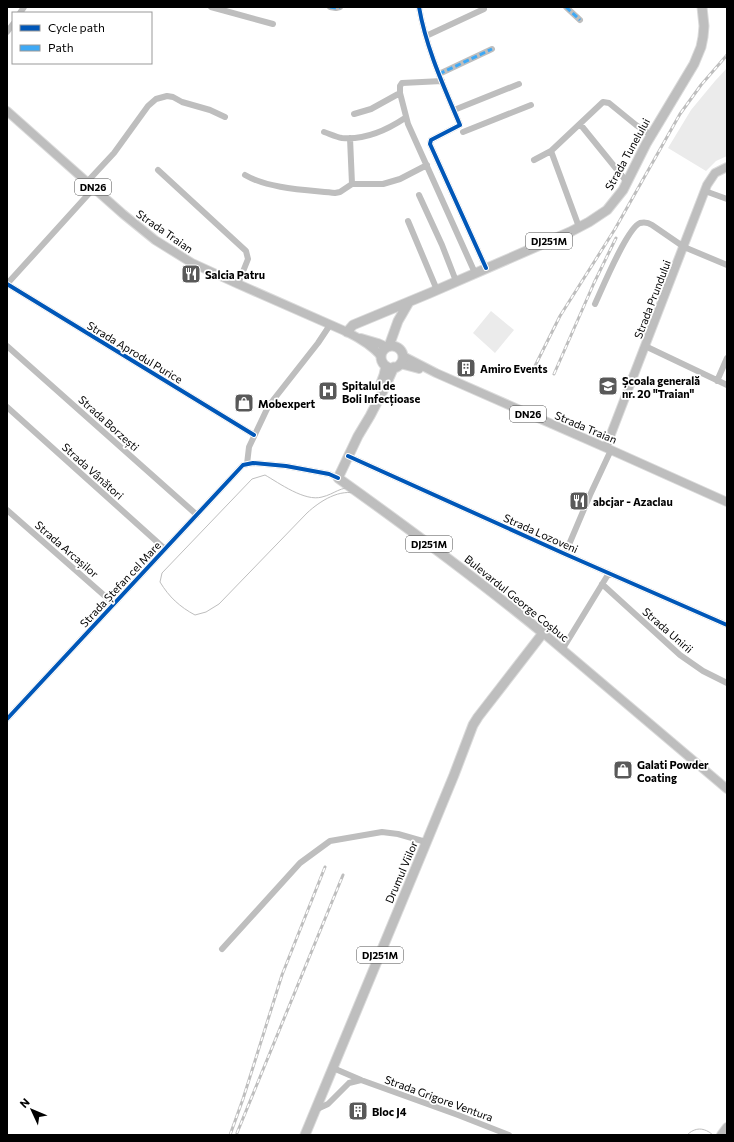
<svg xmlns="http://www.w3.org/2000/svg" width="734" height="1142" viewBox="0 0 734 1142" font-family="Commissioner,sans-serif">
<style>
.green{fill:#ebebeb}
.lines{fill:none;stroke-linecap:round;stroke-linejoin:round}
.major-casing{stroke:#dbdbdb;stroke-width:10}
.highway-casing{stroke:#dbdbdb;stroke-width:11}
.minor{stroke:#bebebe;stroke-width:6}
.major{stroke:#bebebe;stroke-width:8}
.highway{stroke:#bebebe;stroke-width:9}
.tram{stroke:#bebebe;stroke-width:1}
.rail-casing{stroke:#bebebe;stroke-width:3}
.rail{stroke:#fff;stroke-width:1.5;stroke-dasharray:4.5;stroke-linecap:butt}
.quiet{stroke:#3fa9f5;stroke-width:3;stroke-dasharray:6 3;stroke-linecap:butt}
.cycleway-casing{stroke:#fff;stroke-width:6}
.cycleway{stroke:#0057b8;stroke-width:4}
.labels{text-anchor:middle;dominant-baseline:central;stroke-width:3.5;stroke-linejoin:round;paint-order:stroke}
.shield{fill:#fff;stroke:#4c4c4c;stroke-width:1}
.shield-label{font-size:10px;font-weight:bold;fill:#000}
.street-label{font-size:11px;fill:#000;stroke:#fff}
.poi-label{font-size:11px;font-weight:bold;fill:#000;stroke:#fff;text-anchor:start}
</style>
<rect width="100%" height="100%" fill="#fff"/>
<path class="green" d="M 727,68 L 727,156 L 716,161 L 706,171 L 668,148 L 691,110 L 715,81 Z
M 491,311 L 514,330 L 495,353 L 473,333 Z"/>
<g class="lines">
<defs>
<path id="major" d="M 7,111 L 123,214 L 155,240 L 171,250 L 192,263 L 238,284 L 347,332 C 359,338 372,346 381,356
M 361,338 L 378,343 L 387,347
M 403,356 L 436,373 L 611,450 L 727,502
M 400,364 L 419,369
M 606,447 L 707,185 L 715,173 L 727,167
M 543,633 L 727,789
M 721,1135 L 727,1127"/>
<path id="highway" d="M 347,332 L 353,325 L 430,293 L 570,232 L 589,222 L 607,210 L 623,190 L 646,144 L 694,64 L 701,47 L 703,37 L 704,26 L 702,7
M 389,346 L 398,321 L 409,302
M381 357a11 11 0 1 1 22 0a11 11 0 1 1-22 0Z
M 381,383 L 384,375 L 386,366
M 305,1135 L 424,848 L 454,775 L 473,725 L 478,717 L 543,633 C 477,579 408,528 338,478 L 358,436 L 370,416 L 384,389 L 394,367"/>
</defs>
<use href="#major" class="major-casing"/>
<use href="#highway" class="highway-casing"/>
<path class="minor" d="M 211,7 L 273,24
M 330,7 L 336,8 L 340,7
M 419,7 C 426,48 444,87 460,125 L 431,140 L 430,144 L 486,268
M 566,7 L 580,20
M 20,13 L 24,7
M 7,32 L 13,24
M 426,36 L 484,9
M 439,74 L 492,49
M 442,81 L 402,83 L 400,86 L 400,93 L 408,124 L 475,273
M 454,110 L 519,84
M 354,114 L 371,109 L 400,93
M 580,124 L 627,182
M 324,132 C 330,134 336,137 342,138 C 364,140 387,130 405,118
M 463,132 L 531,105
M 350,138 L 352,184
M 551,151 L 579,227
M 534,160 L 551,151 L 603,102 L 609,103 L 636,125 L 651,135
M 158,170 L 246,251 L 248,259 L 238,284
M 245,175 C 269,189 308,190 335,193 L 340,192 L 352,184 L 383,184 L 400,179 L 427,165
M 87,182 L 114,153 L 148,106 L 156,99 L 167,96 L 173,97 L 182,102 L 210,110 L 225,117
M 705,191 L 727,199
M 419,195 L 442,245 L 456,281
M 408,221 L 437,290
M 7,284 L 254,435
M 7,284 L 94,188
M 595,304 C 602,289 627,228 640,223 C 644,222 649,223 652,225 L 684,247 L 727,265
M 7,346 L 197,515
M 645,346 L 727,385
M 717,381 L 727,358
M 7,407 L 165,549
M 348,456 L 565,554 L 727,625
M 247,464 L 249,447 L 267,409 L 274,399 L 318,343 L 330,325
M 7,510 L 114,604
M 565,554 L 590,495 L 611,450
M 602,584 L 680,655 L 703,671 L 727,683
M 562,650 L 609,573
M 7,719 L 243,465 L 253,463 L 286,466 L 329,474 L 338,478
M 222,949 L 300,863 L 330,841 L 382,832 L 398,834 L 426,842
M 333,1068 L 361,1080 L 458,1115 L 509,1135
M 315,1110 L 328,1104 L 349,1083 L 361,1080"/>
<use href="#major" class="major"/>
<use href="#highway" class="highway"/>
<path class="tram" d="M 727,788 L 518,610 L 416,532 L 355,488 C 340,486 335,494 322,497 C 305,502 279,483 265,475 L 252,479 L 162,573 L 160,582 C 169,597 180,607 195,615 L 206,612 L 219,604 L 307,513 C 320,501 340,488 358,494 L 519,616 L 727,792
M 687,1135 C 695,1127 704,1127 713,1135
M 724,1135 L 727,1132"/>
<defs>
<path id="rail" d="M 533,370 L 560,316 L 615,229 L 680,114 L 701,85 L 727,55
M 554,374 L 594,283 L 616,238
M 237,1133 L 343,875
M 230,1135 L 243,1099 L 282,975 L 325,867"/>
</defs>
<use href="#rail" class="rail-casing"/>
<use href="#rail" class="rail"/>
<path class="quiet" d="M 330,7 L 336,8 L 340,7
M 566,7 L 580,20
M 439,74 L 492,49"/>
<defs>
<path id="cycleway" d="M 419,7 C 426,48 444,87 460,125 L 431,140 L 430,144 L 486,268
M 7,284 L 254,435
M 348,456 L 565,554 L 727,625
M 7,719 L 243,465 L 253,463 L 286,466 L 329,474 L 338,478"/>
</defs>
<use href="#cycleway" class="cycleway-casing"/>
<use href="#cycleway" class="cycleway"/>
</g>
<defs>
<symbol id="restaurant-square" viewBox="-11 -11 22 22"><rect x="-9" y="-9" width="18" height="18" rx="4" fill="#595959" stroke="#fff"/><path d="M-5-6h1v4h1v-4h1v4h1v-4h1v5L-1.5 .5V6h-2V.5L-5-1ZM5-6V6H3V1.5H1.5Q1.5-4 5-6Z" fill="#fff"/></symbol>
<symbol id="building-square" viewBox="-11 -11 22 22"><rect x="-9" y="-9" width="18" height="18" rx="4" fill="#595959" stroke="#fff"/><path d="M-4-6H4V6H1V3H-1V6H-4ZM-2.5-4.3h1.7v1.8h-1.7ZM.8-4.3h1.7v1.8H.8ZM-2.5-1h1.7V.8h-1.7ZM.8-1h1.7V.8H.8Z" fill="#fff"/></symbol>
<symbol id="school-square" viewBox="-11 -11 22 22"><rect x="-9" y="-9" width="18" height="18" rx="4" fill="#595959" stroke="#fff"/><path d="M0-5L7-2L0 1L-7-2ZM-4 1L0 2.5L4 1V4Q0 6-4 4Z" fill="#fff"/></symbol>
<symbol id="hospital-square" viewBox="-11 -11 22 22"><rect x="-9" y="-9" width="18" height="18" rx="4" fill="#595959" stroke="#fff"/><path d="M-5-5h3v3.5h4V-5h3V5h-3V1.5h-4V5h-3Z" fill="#fff"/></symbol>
<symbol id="shop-square" viewBox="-11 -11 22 22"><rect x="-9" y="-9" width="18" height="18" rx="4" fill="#595959" stroke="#fff"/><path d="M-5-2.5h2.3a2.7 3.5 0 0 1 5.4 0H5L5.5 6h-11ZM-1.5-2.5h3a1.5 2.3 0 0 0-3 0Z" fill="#fff"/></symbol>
</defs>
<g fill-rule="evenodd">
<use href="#restaurant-square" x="180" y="263" width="22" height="22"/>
<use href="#building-square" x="455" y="357" width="22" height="22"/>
<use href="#school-square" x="597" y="375" width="22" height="22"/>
<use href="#hospital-square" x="317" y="380" width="22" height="22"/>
<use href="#shop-square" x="233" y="392" width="22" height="22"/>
<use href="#restaurant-square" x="568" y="490" width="22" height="22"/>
<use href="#shop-square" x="612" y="759" width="22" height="22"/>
<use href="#building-square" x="347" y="1100" width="22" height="22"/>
</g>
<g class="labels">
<g class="shield">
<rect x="75" y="179" width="36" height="16" rx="3"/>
<rect x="526" y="233" width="46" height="16" rx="3"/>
<rect x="510" y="406" width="36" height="16" rx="3"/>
<rect x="406" y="536" width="46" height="16" rx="3"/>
<rect x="357" y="947" width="46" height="16" rx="3"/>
</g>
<g class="shield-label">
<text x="93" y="187">DN26</text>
<text x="549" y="241">DJ251M</text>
<text x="528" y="414">DN26</text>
<text x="429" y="544">DJ251M</text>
<text x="380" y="955">DJ251M</text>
</g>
<g class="street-label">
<text transform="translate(627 154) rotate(-61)">Strada Tunelului</text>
<text transform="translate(165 231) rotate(35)">Strada Traian</text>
<text transform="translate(652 299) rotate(-69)">Strada Prundului</text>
<text transform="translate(135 352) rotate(31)">Strada Aprodul Purice</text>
<text transform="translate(109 423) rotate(42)">Strada Borzești</text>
<text transform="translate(586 427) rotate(23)">Strada Traian</text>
<text transform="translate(93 471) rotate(42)">Strada Vânători</text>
<text transform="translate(541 533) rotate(24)">Strada Lozoveni</text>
<text transform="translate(67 549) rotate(41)">Strada Arcașilor</text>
<text transform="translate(120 584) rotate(-47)">Strada Ștefan cel Mare</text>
<text transform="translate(517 598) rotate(39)">Bulevardul George Coșbuc</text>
<text transform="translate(668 630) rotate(41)">Strada Unirii</text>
<text transform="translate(401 872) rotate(-67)">Drumul Viilor</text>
<text transform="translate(439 1098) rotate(20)">Strada Grigore Ventura</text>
</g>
<g class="poi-label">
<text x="205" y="274">Salcia Patru</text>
<text x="480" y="368">Amiro Events</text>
<text x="622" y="380">Școala generală<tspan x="622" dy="13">nr. 20 "Traian"</tspan></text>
<text x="342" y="385">Spitalul de<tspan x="342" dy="13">Boli Infecțioase</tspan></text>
<text x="258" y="403">Mobexpert</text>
<text x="593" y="501">abcjar - Azaclau</text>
<text x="637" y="764">Galati Powder<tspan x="637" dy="13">Coating</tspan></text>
<text x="372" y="1111">Bloc J4</text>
</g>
</g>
<rect width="734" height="1142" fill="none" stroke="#000000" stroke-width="16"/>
<rect x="12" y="12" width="140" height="52" fill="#ffffff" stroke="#999999"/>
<rect x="20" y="25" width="20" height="6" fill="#0057b8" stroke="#999999"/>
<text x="48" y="32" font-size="12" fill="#000000">Cycle path</text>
<rect x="20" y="45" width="20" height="6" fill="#3fa9f5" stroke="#999999"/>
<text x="48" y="52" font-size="12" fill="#000000">Path</text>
<g transform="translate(32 1110) rotate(314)" stroke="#ffffff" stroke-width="3" paint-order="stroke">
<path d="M0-3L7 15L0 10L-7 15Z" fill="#000000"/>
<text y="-6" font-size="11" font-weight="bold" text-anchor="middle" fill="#000000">N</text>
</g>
</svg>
